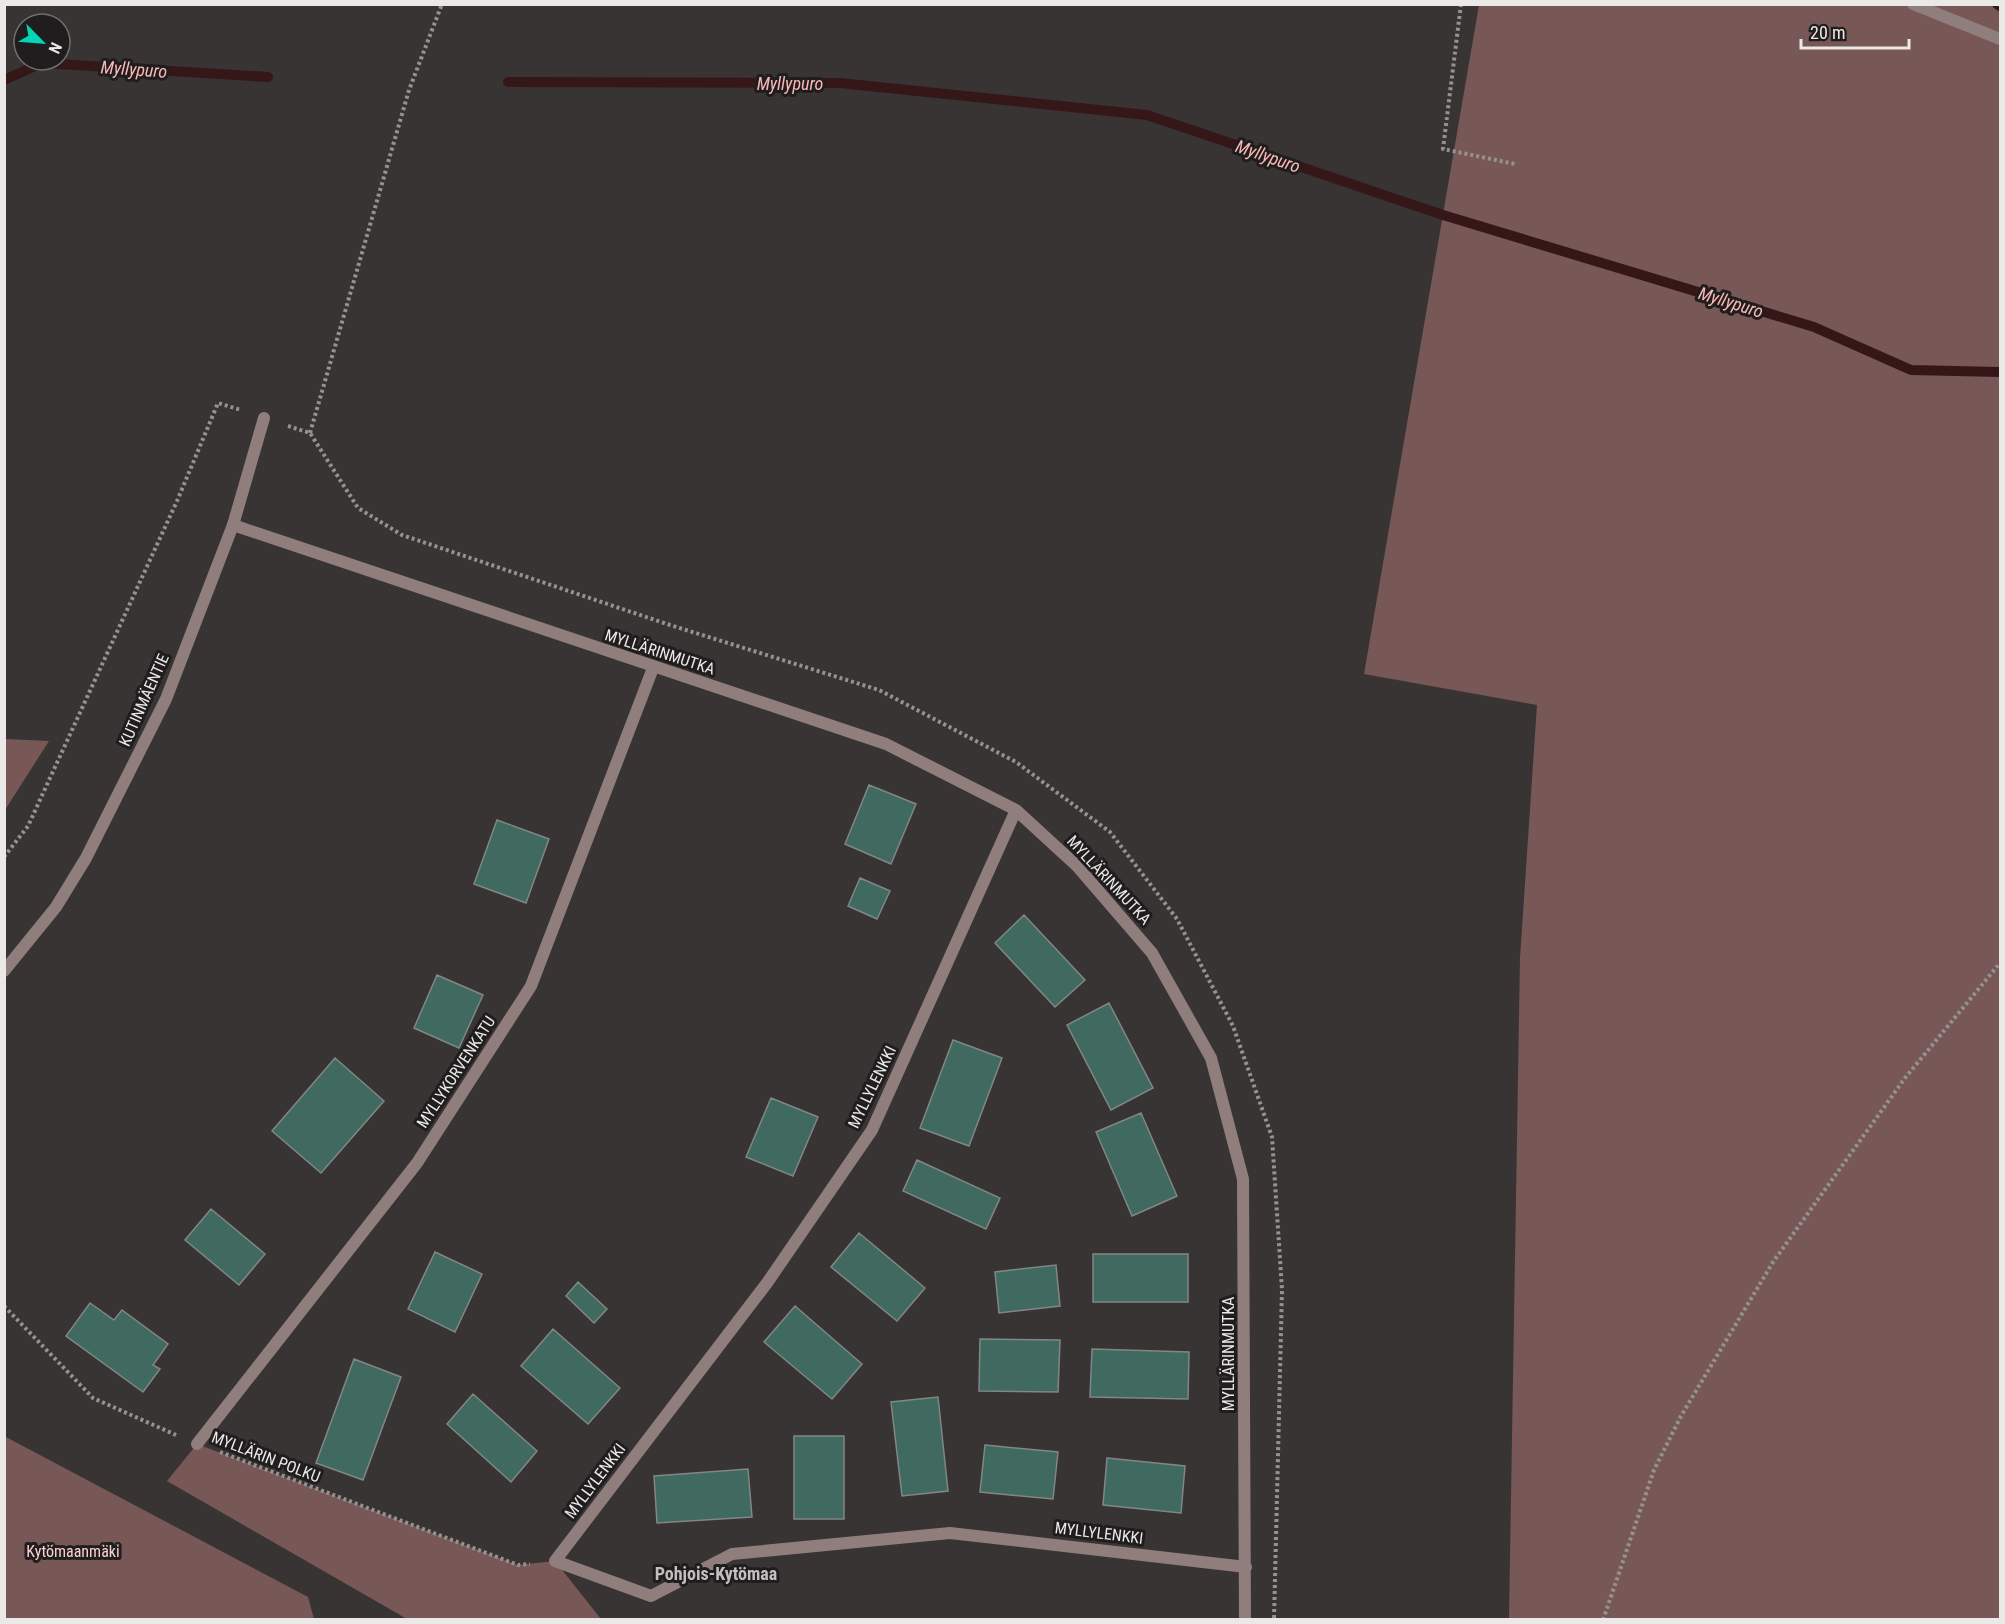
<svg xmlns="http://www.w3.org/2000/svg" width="2005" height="1624" viewBox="0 0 2005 1624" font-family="'Roboto Condensed',sans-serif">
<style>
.green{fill:#775857}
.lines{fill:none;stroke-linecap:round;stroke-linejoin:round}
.stream{stroke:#351717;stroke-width:10}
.building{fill:#406960;stroke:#818785;stroke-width:1.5}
.path{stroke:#969292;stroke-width:4;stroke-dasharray:3 3;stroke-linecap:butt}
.service{stroke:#907e7d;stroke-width:12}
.minor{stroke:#907e7d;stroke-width:12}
.tertiary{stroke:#907e7d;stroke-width:12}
.labels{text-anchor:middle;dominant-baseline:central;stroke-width:6;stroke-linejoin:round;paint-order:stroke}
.street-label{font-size:16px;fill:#ebe8e8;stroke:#1f1d1d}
.park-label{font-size:16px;fill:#fad0cf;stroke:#1f1d1d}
.water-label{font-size:18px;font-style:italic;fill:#fcb8b6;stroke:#1f1d1d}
.neighbourhood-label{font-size:18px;font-weight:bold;fill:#c4bebe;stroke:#1f1d1d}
</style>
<rect width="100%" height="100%" fill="#393434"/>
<path class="green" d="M 1479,5 L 2000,5 L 2000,1619 L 1509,1619 L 1520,958 L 1537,705 L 1364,674 Z
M 5,739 L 49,741 L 5,810 L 4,739 Z
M 4,1436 L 308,1597 L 314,1619 L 5,1619 Z
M 197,1444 L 518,1565 L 555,1561 L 601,1619 L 407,1619 L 167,1481 Z"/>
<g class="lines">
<path class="stream" d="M 1997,4 L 2000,6
M 4,80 L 42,63 L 268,77
M 508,82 L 840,83 L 1147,115 L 1443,215 L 1814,327 L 1911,370 L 2000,372"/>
</g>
<path class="building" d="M 869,785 L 916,804 L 891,864 L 845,844 Z
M 497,820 L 549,839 L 526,903 L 474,884 Z
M 860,878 L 890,891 L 877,919 L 848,906 Z
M 1024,915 L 1085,980 L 1055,1007 L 995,943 Z
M 437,975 L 483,995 L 459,1048 L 414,1028 Z
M 1109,1003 L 1153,1088 L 1111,1110 L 1067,1025 Z
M 953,1040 L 1002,1058 L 969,1146 L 920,1128 Z
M 335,1058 L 384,1101 L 321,1173 L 272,1131 Z
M 771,1098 L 818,1117 L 793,1176 L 746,1157 Z
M 1141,1113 L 1177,1196 L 1132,1216 L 1096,1132 Z
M 917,1160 L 1000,1198 L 986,1229 L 903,1191 Z
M 211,1209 L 265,1254 L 239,1285 L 185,1240 Z
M 859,1233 L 925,1288 L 897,1321 L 831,1267 Z
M 435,1252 L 482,1274 L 455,1332 L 408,1309 Z
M 1093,1254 L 1188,1254 L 1188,1302 L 1093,1302 Z
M 1056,1265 L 1060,1306 L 999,1313 L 995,1272 Z
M 578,1282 L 607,1309 L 594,1323 L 566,1296 Z
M 90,1303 L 114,1320 L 122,1310 L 168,1344 L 153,1365 L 160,1369 L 143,1392 L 66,1336 Z
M 795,1306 L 862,1364 L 832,1399 L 764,1342 Z
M 553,1329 L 620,1388 L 588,1424 L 521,1366 Z
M 980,1339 L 1060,1340 L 1058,1392 L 979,1391 Z
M 1092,1349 L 1189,1352 L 1188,1399 L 1090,1397 Z
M 354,1359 L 401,1377 L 363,1480 L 316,1463 Z
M 473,1394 L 537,1451 L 511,1482 L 447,1424 Z
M 938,1397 L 948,1491 L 902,1496 L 891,1402 Z
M 794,1436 L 844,1436 L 844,1519 L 794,1519 Z
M 985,1445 L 1058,1452 L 1053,1499 L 980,1492 Z
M 1107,1458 L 1185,1466 L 1181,1513 L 1103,1505 Z
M 748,1469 L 752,1517 L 657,1523 L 654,1476 Z"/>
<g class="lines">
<path class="path" d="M 1461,4 L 1443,149 L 1515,164
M 288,426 L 310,433 L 358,508 L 402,535 L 670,625 L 879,690 L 1016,762 L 1110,832 L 1177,919 L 1233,1026 L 1272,1137 L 1282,1290 L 1274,1620
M 310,433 L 409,90 L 442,4
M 4,857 L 28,826 L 177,501 L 218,403 L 241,410
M 4,1306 L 93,1398 L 176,1435
M 220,1452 L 518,1565 L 530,1564
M 1603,1620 L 1654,1470 L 1681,1416 L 1773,1262 L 1905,1078 L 2000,963"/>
<path class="service" d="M 233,525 L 264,418"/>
<path class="minor" d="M 1913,4 L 2000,39
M 233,525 L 886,744 L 1016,810 L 1077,866 L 1152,953 L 1211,1058 L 1243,1179 L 1245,1620
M 1016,810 L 872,1130 L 767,1283 L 555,1561 L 651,1596 L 732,1554 L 950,1533 L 1246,1567
M 197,1444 L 417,1163 L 531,986 L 653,668"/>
<path class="tertiary" d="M 4,971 L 56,907 L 86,858 L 166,699 L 233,525"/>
</g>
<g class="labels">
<g class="street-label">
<text transform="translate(660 652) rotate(18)">MYLLÄRINMUTKA</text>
<text transform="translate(144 700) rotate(-66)">KUTINMÄENTIE</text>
<text transform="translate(1109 880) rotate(47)">MYLLÄRINMUTKA</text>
<text transform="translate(456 1072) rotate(-57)">MYLLYKORVENKATU</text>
<text transform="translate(872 1087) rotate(-64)">MYLLYLENKKI</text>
<text transform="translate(1228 1354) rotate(-90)">MYLLÄRINMUTKA</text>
<text transform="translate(266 1457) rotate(21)">MYLLÄRIN POLKU</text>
<text transform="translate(595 1481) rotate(-53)">MYLLYLENKKI</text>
<text transform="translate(1099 1533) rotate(7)">MYLLYLENKKI</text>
</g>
<g class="park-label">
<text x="73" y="1551">Kytömaanmäki</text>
</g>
<g class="water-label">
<text transform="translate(134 69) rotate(4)">Myllypuro</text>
<text x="790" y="83">Myllypuro</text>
<text transform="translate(1268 156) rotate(19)">Myllypuro</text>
<text transform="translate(1731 302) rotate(17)">Myllypuro</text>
</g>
<g class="neighbourhood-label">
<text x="716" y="1573">Pohjois-Kytömaa</text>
</g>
</g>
<rect width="2005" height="1624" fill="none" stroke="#ebe8e8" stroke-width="12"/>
<g transform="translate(42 42) rotate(115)"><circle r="28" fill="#1f1d1d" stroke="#716e6e" stroke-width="1.5"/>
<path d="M0-4.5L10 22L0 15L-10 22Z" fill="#03d5b6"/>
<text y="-9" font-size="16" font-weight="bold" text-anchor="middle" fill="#ebe8e8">N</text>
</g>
<path d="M1801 39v9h108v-9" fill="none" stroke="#ebe8e8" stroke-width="3"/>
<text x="1810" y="39" font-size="18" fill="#ebe8e8" stroke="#1f1d1d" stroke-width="4.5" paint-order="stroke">20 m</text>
</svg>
